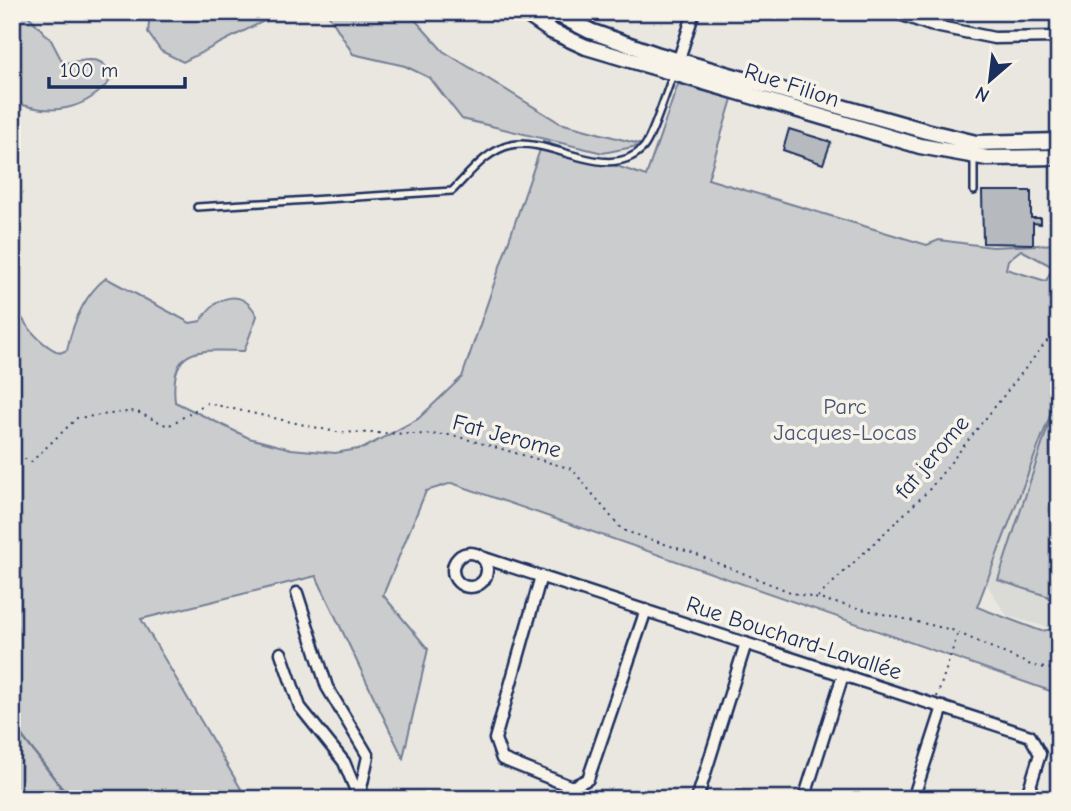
<svg xmlns="http://www.w3.org/2000/svg" width="1071" height="811" viewBox="0 0 1071 811" font-family="'Comic Neue',sans-serif">
<style>
.built{fill:#dadad6}
.green{fill:#cbcccd;stroke:#737e96;stroke-width:2;fill-rule:evenodd}
.lines{fill:none;stroke-linecap:round;stroke-linejoin:round}
.stream{stroke:#6d7892;stroke-width:2.5}
.building{fill:#b6babf;stroke:#1b2f5e;stroke-width:2}
.lane-casing{stroke:#1b2f5e;stroke-width:10}
.street-casing{stroke:#1b2f5e;stroke-width:15}
.secondary-casing{stroke:#1b2f5e;stroke-width:19}
.path{stroke:#1b2f5e;stroke-width:2;stroke-dasharray:2 5;stroke-linecap:butt}
.lane{stroke:#f7f3e8;stroke-width:5}
.street{stroke:#f7f3e8;stroke-width:10}
.secondary{stroke:#f7f3e8;stroke-width:14}
.labels{text-anchor:middle;dominant-baseline:central;stroke-width:7;stroke-linejoin:round;paint-order:stroke}
.street-label{font-size:23px;fill:#1b2f5e;stroke:#f7f3e8}
.park-label{font-size:23px;fill:#47567a;stroke:#f7f3e8}
</style>
<rect width="100%" height="100%" fill="#eae7e0"/>
<filter id="ink" filterUnits="userSpaceOnUse"><feTurbulence type="fractalNoise" baseFrequency=".0143" numOctaves="2"/><feDisplacementMap in="SourceGraphic" scale="14" xChannelSelector="R" yChannelSelector="G"/><feConvolveMatrix kernelMatrix="1 2 1 2 8 2 1 2 1" color-interpolation-filters="sRGB"/></filter>
<g filter="url(#ink)">
<path class="built" d="M 1059,392 L 1059,628 L 1050,628 L 1007,616 L 986,583 Z"/>
<path class="green" d="M 12,12 L 25,12 L 51,40 L 63,63 C 88,61 100,52 113,77 C 87,111 51,117 12,101 Z
M 150,12 L 269,12 L 264,21 L 183,62 L 161,51 L 148,33 Z
M 327,12 L 408,12 L 443,51 L 560,123 L 643,145 L 603,153 L 462,119 L 430,78 L 405,66 L 353,54 Z
M 678,84 L 732,99 L 708,179 L 927,245 L 939,240 L 992,247 L 1059,244 L 1059,392 L 977,607 L 1041,631 L 1059,628 L 1059,694 L 452,483 L 426,491 L 383,595 L 428,649 L 403,758 L 316,576 L 141,619 L 244,794 L 240,799 L 12,799 L 12,301 C 23,322 37,343 60,353 L 67,350 C 73,322 84,295 106,278 L 190,323 L 201,321 C 215,295 243,287 257,316 L 244,351 C 199,350 169,345 175,402 L 249,438 L 291,449 L 335,453 L 364,448 L 418,419 L 462,377 L 543,141 L 646,176 ZM 1021,250 L 1053,267 L 1046,281 L 1006,269 L 1008,260 Z
M 1053,411 L 1059,413 L 1059,600 L 998,580 Z"/>
<g class="lines">
<path class="stream" d="M 12,723 L 70,799"/>
</g>
<path class="building" d="M 789,129 L 831,142 L 823,164 L 783,150 Z
M 982,191 L 1031,191 L 1031,218 L 1041,218 L 1041,224 L 1033,223 L 1033,244 L 983,243 Z"/>
<g class="lines">
<defs>
<path id="lane" d="M 974,191 L 974,157
M 197,207 L 452,191 C 469,174 487,150 511,145 C 551,137 607,183 642,149 C 651,142 667,89 673,75"/>
<path id="street" d="M 894,12 L 930,25 L 994,38 L 1059,37
M 677,65 L 694,12
M453 570a17 17 0 1 1 34 0a17 17 0 1 1-34 0Z
M 481,557 L 1030,736 L 1040,754 L 1026,799
M 541,576 L 495,739 L 502,759 L 572,787 L 588,779 L 646,610
M 297,593 L 327,687 L 368,756 L 359,797
M 281,653 L 300,707 L 344,762 L 359,798
M 697,799 L 746,643
M 804,799 L 843,675
M 913,799 L 943,707"/>
<path id="secondary" d="M 523,12 L 551,31 L 586,47 L 920,146 L 987,158 L 1059,157
M 553,12 L 590,31 L 659,55 L 926,131 L 976,143 L 1059,141"/>
</defs>
<use href="#lane" class="lane-casing"/>
<use href="#street" class="street-casing"/>
<use href="#secondary" class="secondary-casing"/>
<path class="path" d="M 12,452 L 31,462 L 77,418 L 135,411 L 168,426 L 207,403 L 336,432 L 452,435 L 572,469 L 622,530 L 692,553 L 793,593 L 952,630 L 1033,666 L 1059,670
M 818,597 L 928,491 L 1059,326
M 937,697 L 958,633"/>
<use href="#lane" class="lane"/>
<use href="#street" class="street"/>
<use href="#secondary" class="secondary"/>
</g>
</g>
<g class="labels">
<g class="street-label">
<text transform="translate(792 85) rotate(18)">Rue Filion</text>
<text transform="translate(507 436) rotate(15)">Fat Jerome</text>
<text transform="translate(932 457) rotate(-50)">fat jerome</text>
<text transform="translate(794 638) rotate(18)">Rue Bouchard-Lavallée</text>
</g>
<g class="park-label">
<text x="845" y="406">Parc<tspan x="845" dy="26">Jacques-Locas</tspan></text>
</g>
</g>
<rect width="1071" height="811" fill="none" stroke="#f7f3e8" stroke-width="42"/>
<rect x="21" y="21" width="1029" height="769" fill="none" stroke="#1b2f5e" stroke-width="2.5" filter="url(#ink)"/>
<g transform="translate(990 80) rotate(208)" stroke="#f7f3e8" stroke-width="5" paint-order="stroke">
<path d="M0-5L12 26L0 18L-12 26Z" fill="#1b2f5e"/>
<text y="-10" font-size="19" font-weight="bold" text-anchor="middle" fill="#1b2f5e">N</text>
</g>
<path d="M49 77v10h136v-10" fill="none" stroke="#1b2f5e" stroke-width="3.5"/>
<text x="60" y="77" font-size="21" fill="#1b2f5e" stroke="#f7f3e8" stroke-width="5" paint-order="stroke">100 m</text>
</svg>
